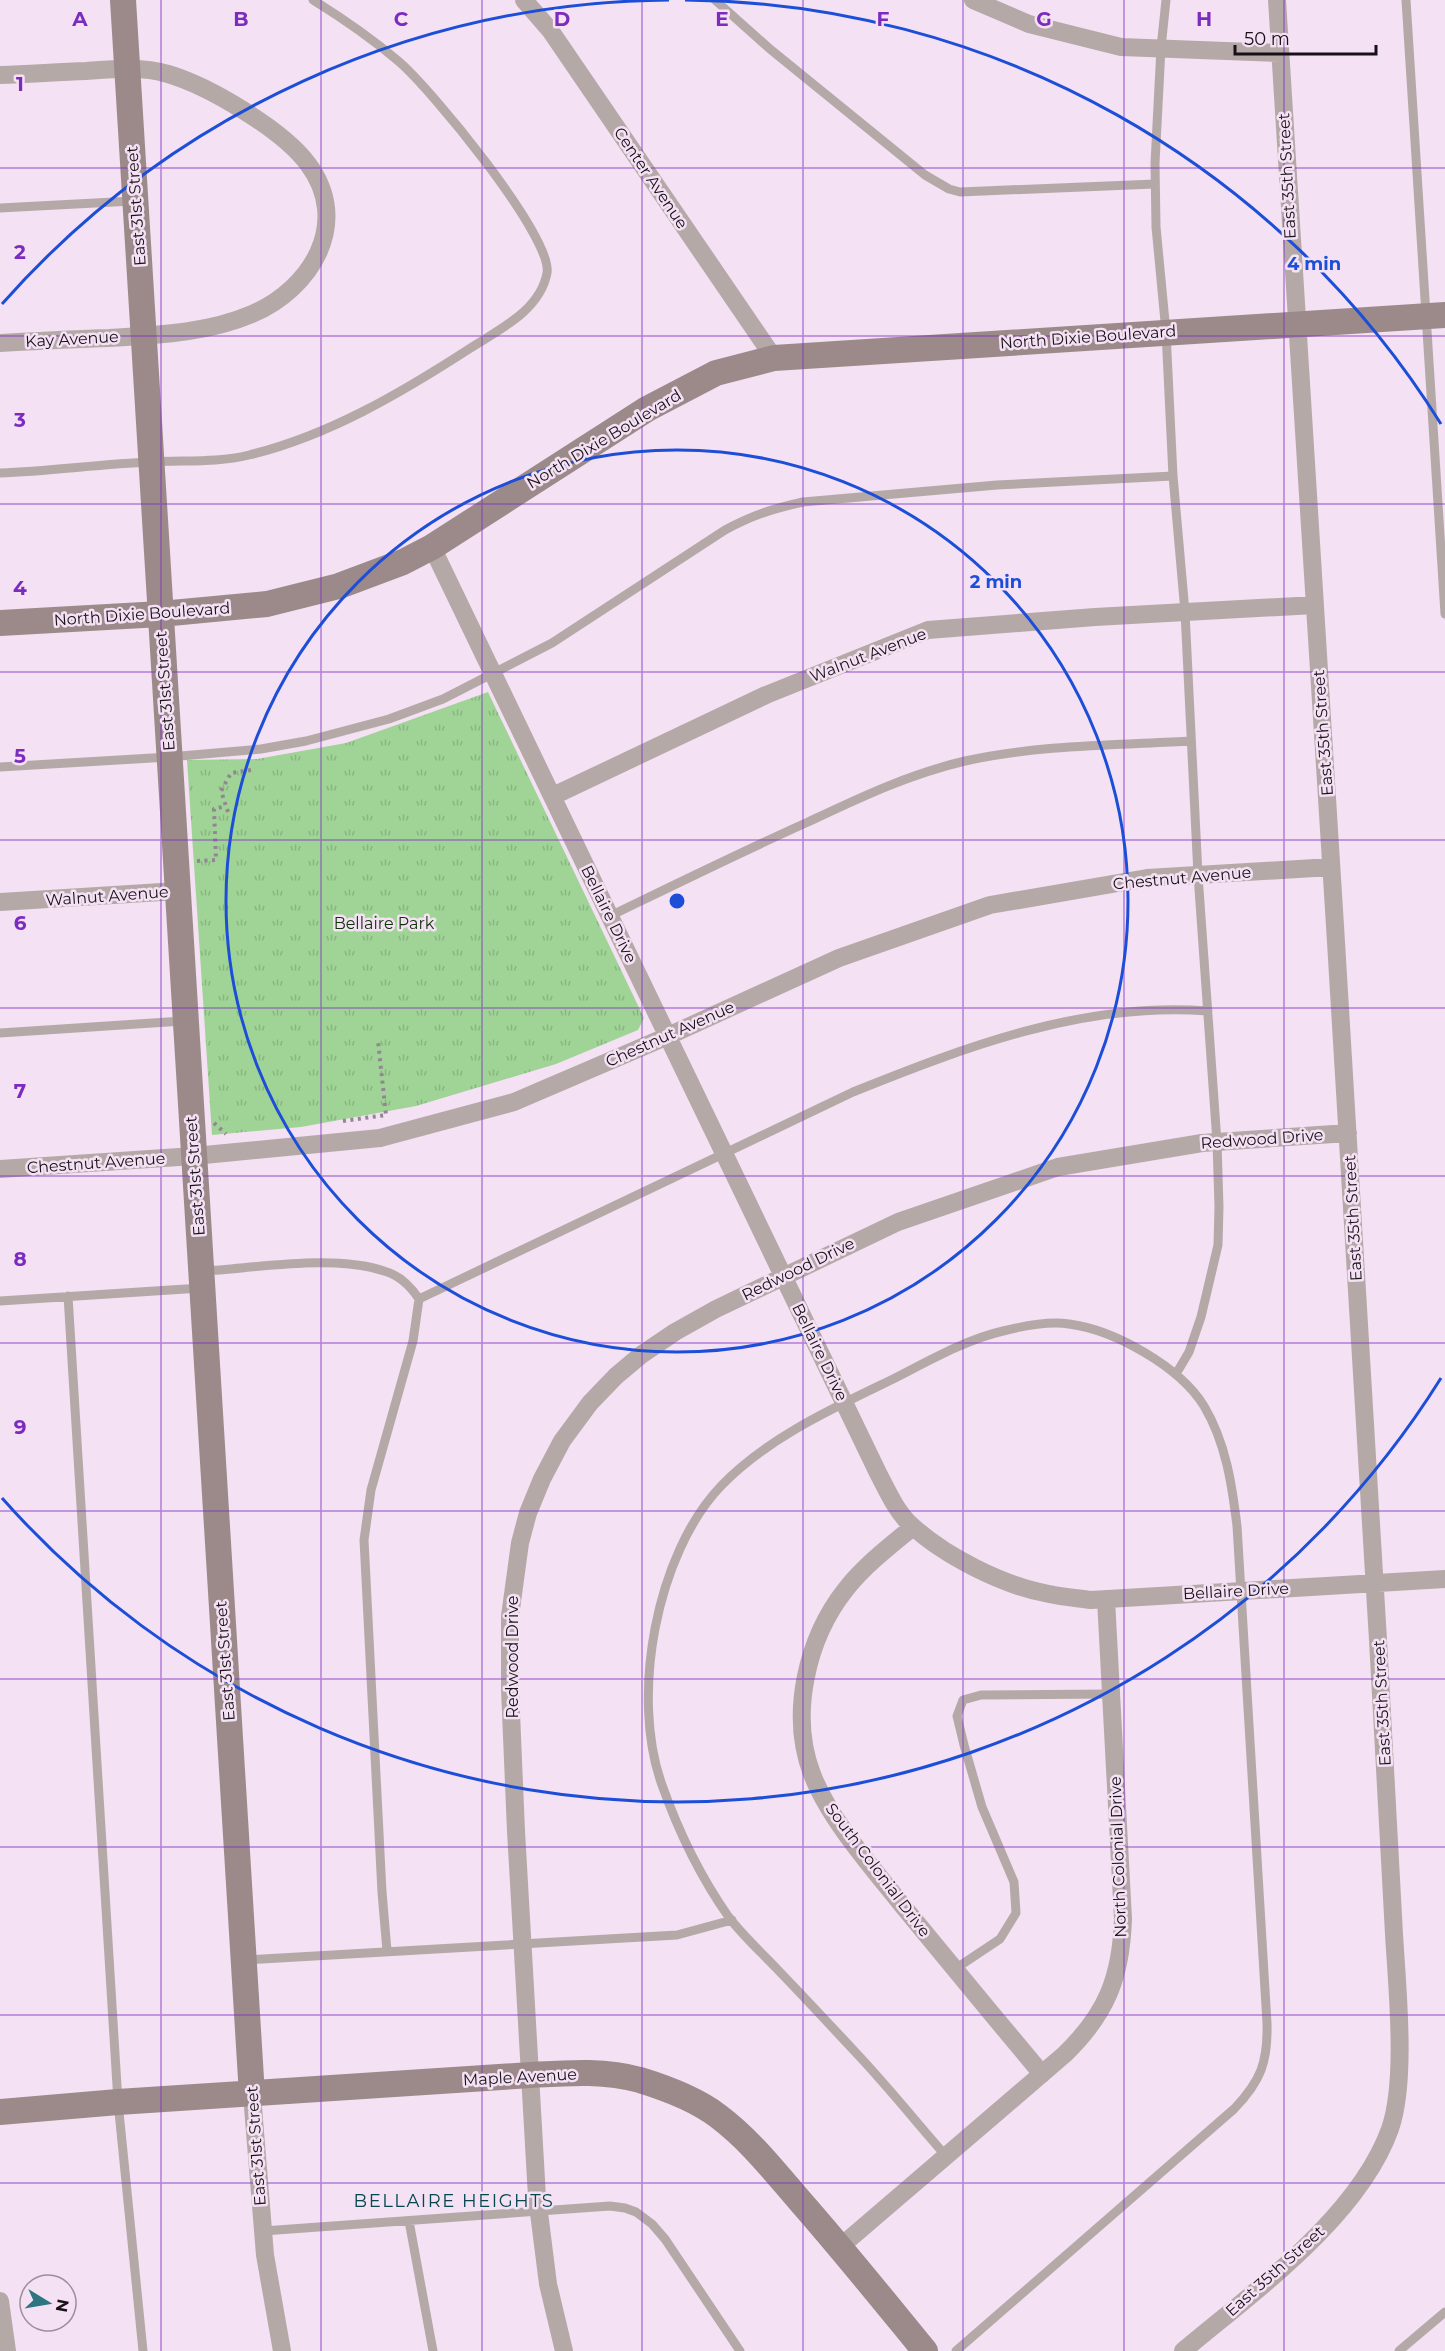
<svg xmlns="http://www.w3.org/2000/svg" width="1445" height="2351" viewBox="0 0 1445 2351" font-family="Montserrat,sans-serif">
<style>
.grass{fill:url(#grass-tufts)}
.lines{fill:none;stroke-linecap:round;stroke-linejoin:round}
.path{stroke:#938693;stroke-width:4;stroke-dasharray:3 4.5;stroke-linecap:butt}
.lane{stroke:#b5a9a8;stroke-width:9}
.street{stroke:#b5a9a8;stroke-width:18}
.secondary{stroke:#9c8a8a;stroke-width:26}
.grid{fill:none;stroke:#7b2cbf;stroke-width:1.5;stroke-opacity:0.55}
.ring{fill:none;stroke:#1d4ed8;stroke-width:3}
.labels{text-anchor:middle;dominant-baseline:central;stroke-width:5;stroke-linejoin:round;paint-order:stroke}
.street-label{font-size:16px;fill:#181118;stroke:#f4e1f4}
.park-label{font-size:16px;fill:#0f3308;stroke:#f4e1f4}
.neighbourhood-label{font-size:18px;letter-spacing:1.5px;fill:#06464f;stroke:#f4e1f4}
.grid-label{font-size:20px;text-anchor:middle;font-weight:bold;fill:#7b2cbf;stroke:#f4e1f4;stroke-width:5;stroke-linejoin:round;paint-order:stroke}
.centre{fill:#1d4ed8;stroke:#f4e1f4;stroke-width:3}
.ring-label{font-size:18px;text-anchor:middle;font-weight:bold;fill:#1d4ed8;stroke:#f4e1f4;stroke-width:5;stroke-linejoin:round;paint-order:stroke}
</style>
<defs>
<pattern id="grass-tufts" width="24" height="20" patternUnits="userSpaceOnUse" patternTransform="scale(1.5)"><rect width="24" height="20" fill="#a0d497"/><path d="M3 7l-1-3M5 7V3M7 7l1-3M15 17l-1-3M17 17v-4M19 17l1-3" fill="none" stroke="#89b581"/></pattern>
</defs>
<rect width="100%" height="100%" fill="#f4e1f4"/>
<path class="grass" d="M 488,692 L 644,1018 L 638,1030 L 556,1064 L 416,1106 L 301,1127 L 212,1135 L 187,760 L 257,759 L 346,743 Z"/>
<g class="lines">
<path class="path" d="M 228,812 L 221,791 L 231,773 L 251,770
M 197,861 L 216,860 L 214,809 L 226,806
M 343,1121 L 386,1115 L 378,1041
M 214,1123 L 226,1134"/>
<path class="lane" d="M 715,0 L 770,49 L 925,175 L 949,189 L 960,192 L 1155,184
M 1166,0 L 1161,48 L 1155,163 L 1156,227 L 1166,332 L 1173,476 L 1185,612 L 1198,875 L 1217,1142 L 1219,1207 L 1218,1245 L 1201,1317 L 1189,1352 L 1176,1374
M 1406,0 L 1445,614
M 0,208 L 133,201
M 0,473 C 51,471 101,464 151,462 C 184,460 217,463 249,455 C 328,436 401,393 469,349 C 498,330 540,311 547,273 C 553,237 429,86 397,60 C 371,38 342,18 313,0
M 0,767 L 169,757 L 261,749 L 306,741 L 389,719 L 443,699 L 552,643 L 725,530 C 753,515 772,509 803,502 L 997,485 L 1173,476
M 610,916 C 676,884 741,852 808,822 C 859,798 909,774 965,761 C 1035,745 1119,745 1191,741
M 0,1033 L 183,1021
M 204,1271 C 256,1268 335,1254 384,1271 C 399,1275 411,1287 419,1299 L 413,1341 L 371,1490 L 364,1540 L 382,1892 L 387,1951
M 68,1296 L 118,2102 L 143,2351
M 419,1299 L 853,1092 C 965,1047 1085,1001 1208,1011
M 0,1301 L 201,1288
M 245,1960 L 677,1935 L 732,1920
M 955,1969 L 1000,1939 L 1016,1913 L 1014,1882 L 982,1807 L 964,1745 L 957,1716 L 963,1700 L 981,1695 L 1111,1694
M 946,2156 C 917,2123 889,2088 859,2056 C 832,2027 805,1998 778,1970 C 762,1953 742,1935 728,1916 C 700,1876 678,1830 662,1785 C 630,1697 656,1554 721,1486 C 766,1439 831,1409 889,1381 C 925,1363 964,1340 1003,1331 C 1023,1326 1049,1321 1069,1324 C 1115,1330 1180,1367 1204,1406 C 1226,1443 1232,1485 1237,1526 L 1267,2023 C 1268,2062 1261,2081 1234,2109 L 956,2351
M 409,2221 L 433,2351
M 263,2231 L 610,2206 L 625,2208 L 636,2212 L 652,2224 L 665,2239 L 740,2351
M 1399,2351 L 1445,2312"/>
<path class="street" d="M 524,0 L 550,30 L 774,358
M 973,0 L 1029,24 L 1121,47 L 1280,53
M 0,75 C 29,74 58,72 86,71 C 113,69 141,66 168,74 C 209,86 283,130 308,164 C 352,223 311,289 252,314 C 208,333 157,335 109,338 C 73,339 36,341 0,343
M 432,547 L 878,1473 C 887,1490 896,1511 910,1524 C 944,1556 1004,1586 1049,1594 C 1063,1597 1077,1598 1091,1600 L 1445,1579
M 553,796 L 766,695 L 928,630 L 1095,617 L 1315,605
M 0,902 L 178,891
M 0,1169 L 194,1156 L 380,1138 L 514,1102 L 668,1036 L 839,958 L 990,905 L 1147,878 L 1331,867
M 913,1527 C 890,1546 865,1565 846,1589 C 807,1638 789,1714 812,1774 C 829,1819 872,1867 902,1905 C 948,1961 995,2018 1042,2074
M 252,2095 L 265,2255 L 282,2351
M 840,2247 L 1065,2054 C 1107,2013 1121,1977 1123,1919 L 1106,1599
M 0,2301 L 7,2351
M 564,2351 L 548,2284 L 537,2197 L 516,1831 L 510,1689 L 510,1616 L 520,1543 L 528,1513 L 542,1479 L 562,1441 L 590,1403 L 616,1376 L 641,1355 L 675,1332 L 716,1309 L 898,1222 L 1058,1167 L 1202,1143 L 1348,1133
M 1183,2351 C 1253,2292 1358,2218 1390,2129 C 1407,2080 1397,1987 1394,1934 C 1389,1836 1384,1738 1378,1640 C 1348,1093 1309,547 1277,0"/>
<path class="secondary" d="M 123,0 L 252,2095
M 0,623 L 161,614 L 267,604 L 339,586 L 403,562 L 432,547 L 647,409 L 716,373 L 774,358 L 1445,315
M 0,2112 L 118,2102 L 531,2075 C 567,2073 604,2070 640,2080 C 666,2088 696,2099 718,2116 C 750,2140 774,2171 800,2201 C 843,2250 884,2301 925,2351"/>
</g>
<path class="grid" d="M 161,0 L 161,2351M 321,0 L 321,2351M 482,0 L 482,2351M 642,0 L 642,2351M 803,0 L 803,2351M 963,0 L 963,2351M 1124,0 L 1124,2351M 1284,0 L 1284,2351M 0,168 L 1445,168M 0,336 L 1445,336M 0,504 L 1445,504M 0,672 L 1445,672M 0,840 L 1445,840M 0,1008 L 1445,1008M 0,1176 L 1445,1176M 0,1343 L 1445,1343M 0,1511 L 1445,1511M 0,1679 L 1445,1679M 0,1847 L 1445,1847M 0,2015 L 1445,2015M 0,2183 L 1445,2183"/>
<g class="ring">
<circle cx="677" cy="901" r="451"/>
<path d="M1441 1378A901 901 0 0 1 2 1498M2 304A901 901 0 0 1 669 0M685 0A901 901 0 0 1 1441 424"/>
</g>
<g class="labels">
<g class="street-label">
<text transform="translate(1287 176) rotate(-93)">East 35th Street</text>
<text transform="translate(651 178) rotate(56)">Center Avenue</text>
<text transform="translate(136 206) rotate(-94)">East 31st Street</text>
<text transform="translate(1088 337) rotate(-4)">North Dixie Boulevard</text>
<text transform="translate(72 339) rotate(-3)">Kay Avenue</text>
<text transform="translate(604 439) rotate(-31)">North Dixie Boulevard</text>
<text transform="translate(142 614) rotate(-4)">North Dixie Boulevard</text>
<text transform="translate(868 655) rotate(-21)">Walnut Avenue</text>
<text transform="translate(165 691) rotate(-94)">East 31st Street</text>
<text transform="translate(1323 733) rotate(-94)">East 35th Street</text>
<text transform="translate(1182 878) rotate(-5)">Chestnut Avenue</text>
<text transform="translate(107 896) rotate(-4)">Walnut Avenue</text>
<text transform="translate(609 914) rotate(64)">Bellaire Drive</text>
<text transform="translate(670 1034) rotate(-24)">Chestnut Avenue</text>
<text transform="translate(1262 1139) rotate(-4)">Redwood Drive</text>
<text transform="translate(96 1163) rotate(-4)">Chestnut Avenue</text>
<text transform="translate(195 1176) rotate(-94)">East 31st Street</text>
<text transform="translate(1353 1218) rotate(-93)">East 35th Street</text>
<text transform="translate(798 1269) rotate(-26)">Redwood Drive</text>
<text transform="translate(820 1352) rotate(64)">Bellaire Drive</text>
<text transform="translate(1236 1591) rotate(-3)">Bellaire Drive</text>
<text transform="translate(512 1657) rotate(-90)">Redwood Drive</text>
<text transform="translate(225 1661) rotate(-94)">East 31st Street</text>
<text transform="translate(1382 1703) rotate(-93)">East 35th Street</text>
<text transform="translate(1118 1857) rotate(-92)">North Colonial Drive</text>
<text transform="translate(878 1870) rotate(53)">South Colonial Drive</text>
<text transform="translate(520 2077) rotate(-3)">Maple Avenue</text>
<text transform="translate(256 2146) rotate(-94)">East 31st Street</text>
<text transform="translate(1275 2271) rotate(-42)">East 35th Street</text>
</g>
<g class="park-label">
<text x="384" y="923">Bellaire Park</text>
</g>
<g class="neighbourhood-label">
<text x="454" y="2201">BELLAIRE HEIGHTS</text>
</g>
</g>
<g class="grid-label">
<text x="80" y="26">A</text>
<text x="241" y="26">B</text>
<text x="401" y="26">C</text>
<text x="562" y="26">D</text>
<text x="722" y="26">E</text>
<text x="883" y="26">F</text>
<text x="1044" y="26">G</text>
<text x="1204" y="26">H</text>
<text x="20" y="91">1</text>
<text x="20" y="259">2</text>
<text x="20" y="427">3</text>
<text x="20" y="595">4</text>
<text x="20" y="763">5</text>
<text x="20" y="930">6</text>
<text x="20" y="1098">7</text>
<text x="20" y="1266">8</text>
<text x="20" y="1434">9</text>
</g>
<circle cx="677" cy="901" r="9" class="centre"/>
<g class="ring-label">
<text x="1314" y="270">4 min</text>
<text x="996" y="588">2 min</text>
</g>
<g transform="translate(48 2303) rotate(101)"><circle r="28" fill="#f4e1f4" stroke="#9c8e9c" stroke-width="1.5"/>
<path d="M0-4.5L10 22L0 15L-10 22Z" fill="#2d7580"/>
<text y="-9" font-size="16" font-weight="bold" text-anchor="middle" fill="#181118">N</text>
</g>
<path d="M1235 45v9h141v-9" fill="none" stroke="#181118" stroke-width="3"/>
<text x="1244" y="45" font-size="18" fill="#181118" stroke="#f4e1f4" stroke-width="4.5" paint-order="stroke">50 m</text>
</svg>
